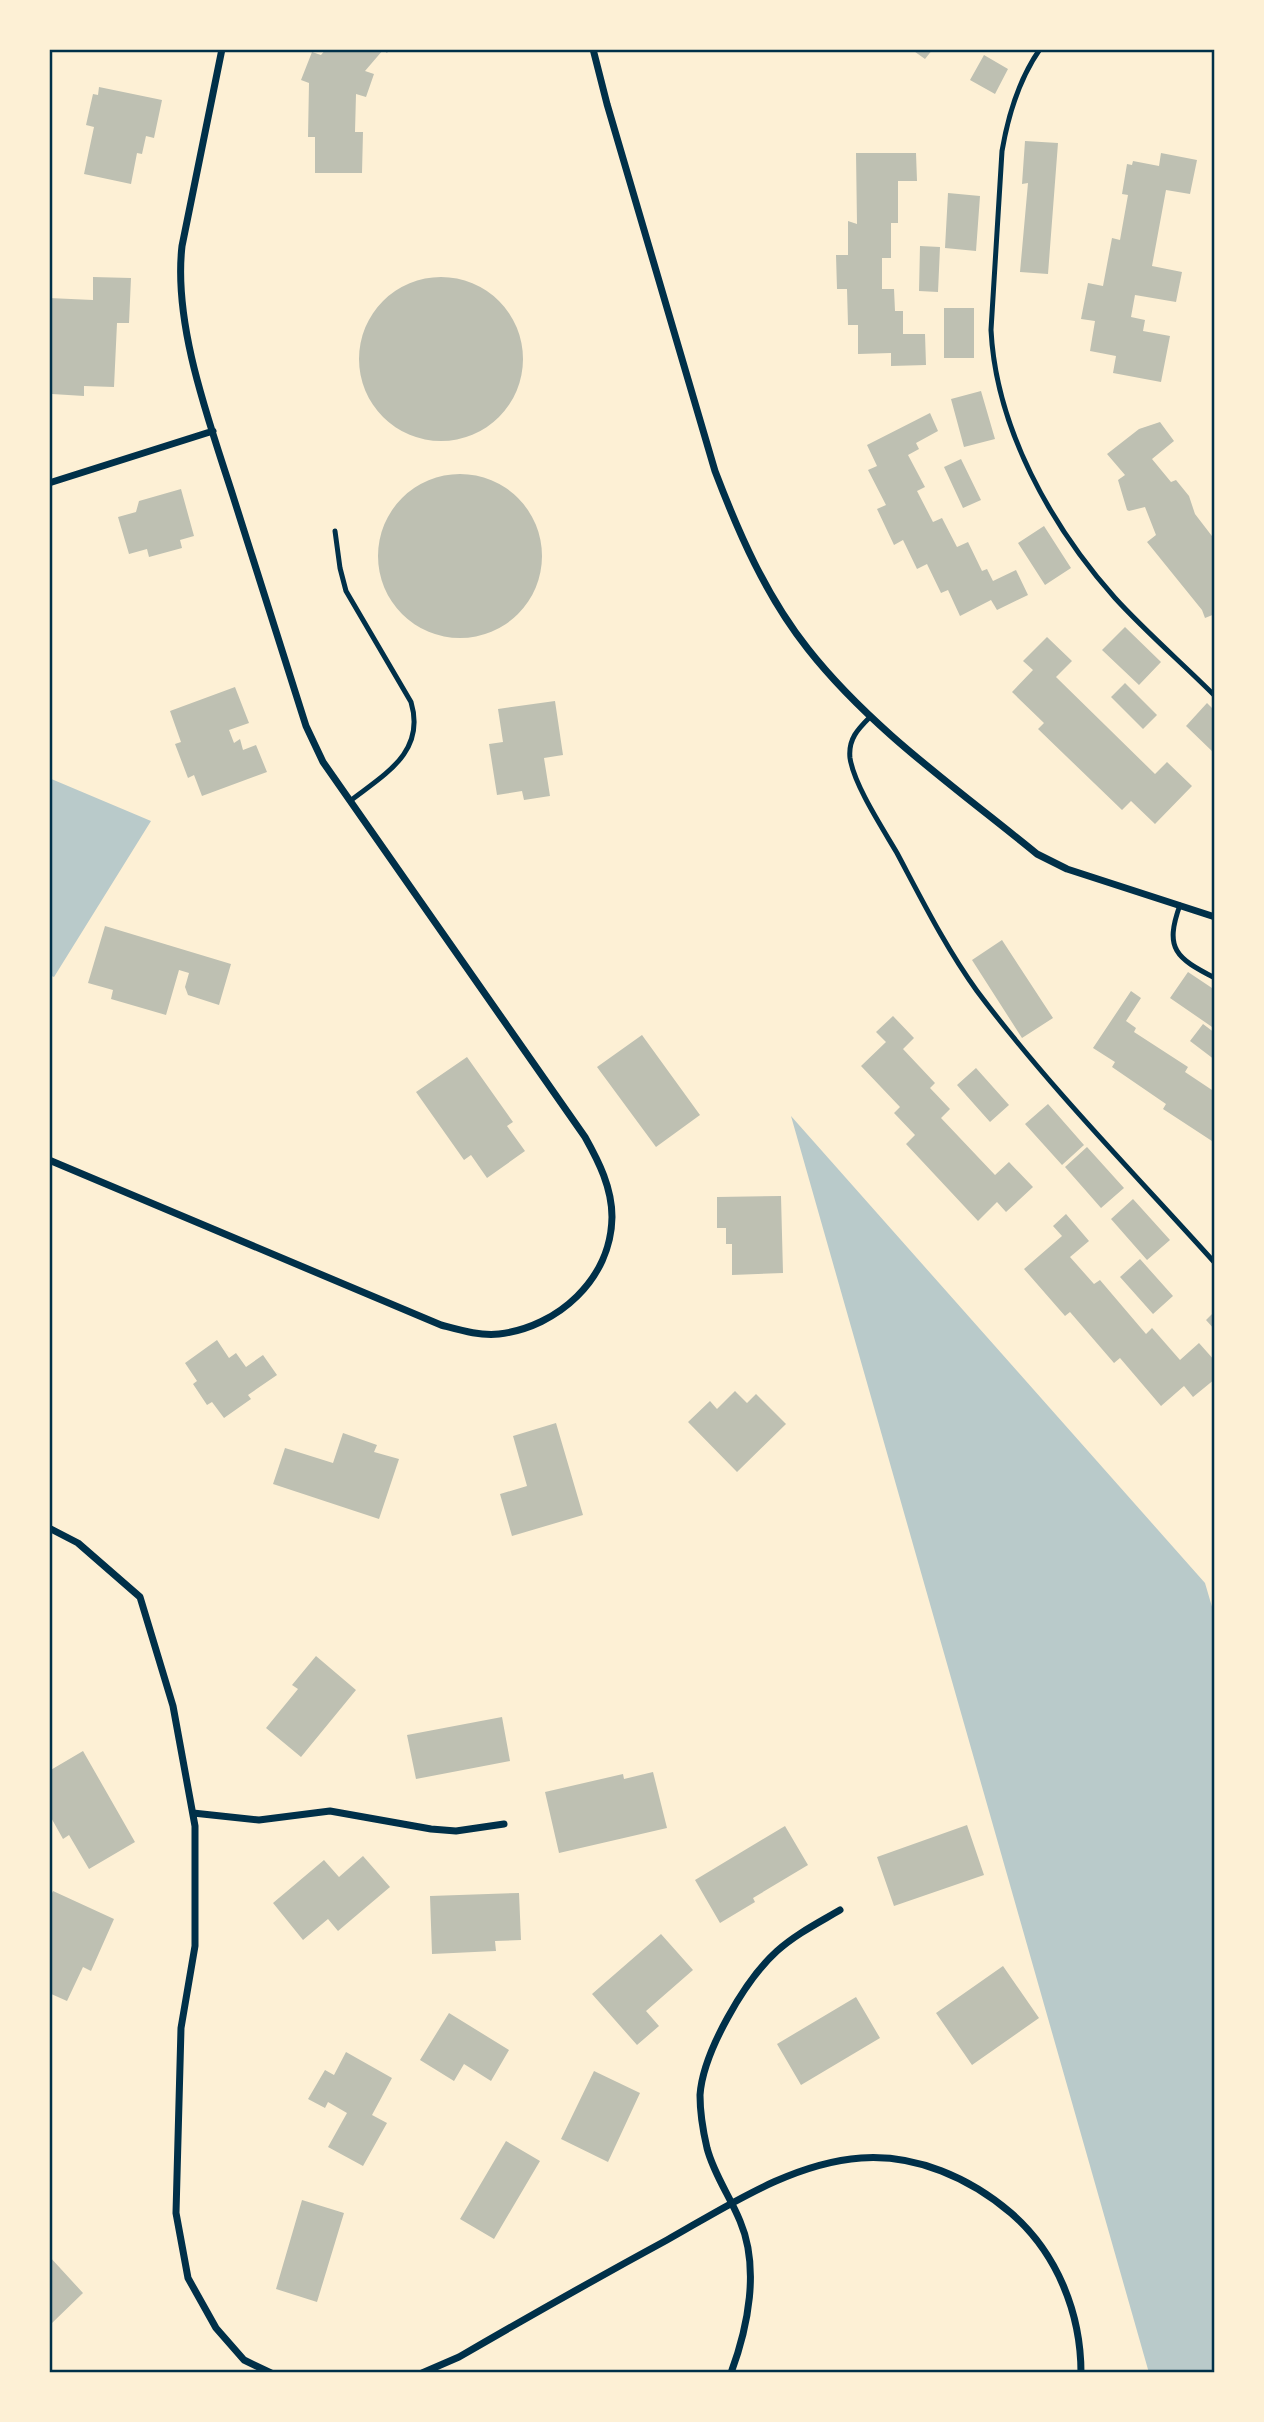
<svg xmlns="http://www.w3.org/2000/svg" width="1264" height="2422" viewBox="0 0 1264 2422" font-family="'Roboto Condensed',sans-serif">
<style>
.green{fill:#b9caca}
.building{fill:#bec0b2}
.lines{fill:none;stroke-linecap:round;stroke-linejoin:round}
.service{stroke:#003049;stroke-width:5}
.minor{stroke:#003049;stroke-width:7}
.neatline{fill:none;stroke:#003049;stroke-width:2.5}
</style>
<rect width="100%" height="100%" fill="#fdf0d5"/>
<path class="green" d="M 49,778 L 151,821 L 54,977 L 49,975 Z
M 791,1116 L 1205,1583 L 1215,1617 L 1215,2373 L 1149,2373 Z"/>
<path class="building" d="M 326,49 L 390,49 L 387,53 L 383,50 L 365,71 L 374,74 L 366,97 L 356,94 L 355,132 L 363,132 L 362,173 L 315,173 L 315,137 L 308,137 L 309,83 L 301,80 L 312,52 L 321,55 Z
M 911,49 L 933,49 L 925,59 Z
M 984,55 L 1008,69 L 995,94 L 970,80 Z
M 99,87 L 162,100 L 154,138 L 146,136 L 142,154 L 137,153 L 131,184 L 84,174 L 94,127 L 86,125 L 93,94 L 98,95 Z
M 1025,141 L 1058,143 L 1048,274 L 1020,272 L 1028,183 L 1022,184 Z
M 856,153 L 916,153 L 917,181 L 898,181 L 898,223 L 891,223 L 891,258 L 882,258 L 882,289 L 894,289 L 895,311 L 903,311 L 903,334 L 925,334 L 926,365 L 891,366 L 891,353 L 858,354 L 858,325 L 848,325 L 847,289 L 837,289 L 836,255 L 848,255 L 848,221 L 857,224 Z
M 1161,153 L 1197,160 L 1190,194 L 1166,190 L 1152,266 L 1182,272 L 1176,302 L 1135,295 L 1131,317 L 1145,320 L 1143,331 L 1170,336 L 1161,382 L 1113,373 L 1116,356 L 1090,351 L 1095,321 L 1081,319 L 1088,283 L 1103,286 L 1112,238 L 1120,240 L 1128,195 L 1122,194 L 1127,164 L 1132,165 L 1133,161 L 1159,166 Z
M 948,193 L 980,196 L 976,251 L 945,248 Z
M 920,246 L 940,247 L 938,292 L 919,291 Z
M 93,277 L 131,278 L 129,323 L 117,323 L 114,387 L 84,386 L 84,396 L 52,394 L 52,385 L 49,384 L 49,298 L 93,300 Z
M359 359a82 82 0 1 1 164 0a82 82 0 1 1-164 0Z
M 944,308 L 974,308 L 974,358 L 944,358 Z
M 981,391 L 995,439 L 964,447 L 951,399 Z
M 930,413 L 938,431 L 916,443 L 919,449 L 908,455 L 925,487 L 917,491 L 933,522 L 942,518 L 957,547 L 968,542 L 982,571 L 987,569 L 993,581 L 1016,570 L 1028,595 L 997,610 L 991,600 L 960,616 L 948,590 L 941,593 L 927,564 L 917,569 L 903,540 L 894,545 L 877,509 L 886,505 L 868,470 L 877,466 L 867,445 Z
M 1160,422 L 1174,441 L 1152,459 L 1171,482 L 1176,480 L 1189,496 L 1195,514 L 1215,540 L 1215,614 L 1205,618 L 1202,610 L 1147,542 L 1156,535 L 1145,507 L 1129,511 L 1127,510 L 1118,480 L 1125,475 L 1107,454 L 1139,429 Z
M 961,459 L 981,500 L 963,508 L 944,467 Z
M378 556a82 82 0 1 1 164 0a82 82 0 1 1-164 0Z
M 181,489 L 194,536 L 180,540 L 182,548 L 149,557 L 147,549 L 129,554 L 118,517 L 136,512 L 139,501 Z
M 1044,526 L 1071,568 L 1045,585 L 1018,543 Z
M 1125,627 L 1161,662 L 1139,685 L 1102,650 Z
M 1047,637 L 1072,661 L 1056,677 L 1155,774 L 1167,762 L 1192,786 L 1155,824 L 1131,801 L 1122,810 L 1038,729 L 1044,723 L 1012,692 L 1033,670 L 1023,661 Z
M 1125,683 L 1157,715 L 1143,729 L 1111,697 Z
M 235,687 L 249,723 L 229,730 L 234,743 L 240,739 L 243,750 L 256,745 L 267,772 L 202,796 L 194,775 L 188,778 L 175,744 L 181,742 L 170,711 Z
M 555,701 L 563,755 L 544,758 L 550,796 L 524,800 L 522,791 L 497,795 L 489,744 L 503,742 L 498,709 Z
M 1207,703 L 1215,711 L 1215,754 L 1186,726 Z
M 105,926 L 231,964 L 219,1005 L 188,995 L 185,987 L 189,973 L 179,970 L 166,1015 L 111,999 L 113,990 L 88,983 Z
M 1002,940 L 1053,1018 L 1022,1038 L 972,960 Z
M 1188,972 L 1215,990 L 1215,1029 L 1170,998 Z
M 1131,991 L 1141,998 L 1126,1021 L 1136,1028 L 1134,1032 L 1188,1067 L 1185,1072 L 1215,1092 L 1215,1143 L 1163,1109 L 1166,1104 L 1112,1067 L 1115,1062 L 1093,1048 Z
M 893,1016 L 914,1038 L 903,1049 L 935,1083 L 930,1088 L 950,1109 L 941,1118 L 995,1175 L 1009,1162 L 1033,1187 L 1006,1212 L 997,1202 L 978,1221 L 906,1144 L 915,1135 L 894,1113 L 900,1107 L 861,1066 L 886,1042 L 876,1032 Z
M 1203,1024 L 1215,1033 L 1215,1060 L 1190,1041 Z
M 642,1035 L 700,1115 L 656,1147 L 597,1067 Z
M 467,1057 L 513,1122 L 507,1126 L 525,1151 L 487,1178 L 471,1155 L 464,1160 L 416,1092 Z
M 976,1068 L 1009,1105 L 990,1122 L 957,1085 Z
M 1048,1104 L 1084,1145 L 1062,1165 L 1025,1124 Z
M 1087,1147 L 1124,1188 L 1101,1208 L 1065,1167 Z
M 781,1196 L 783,1273 L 732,1275 L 732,1244 L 726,1244 L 726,1228 L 717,1228 L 717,1197 Z
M 1133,1199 L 1170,1240 L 1147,1260 L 1111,1219 Z
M 1066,1214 L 1089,1241 L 1070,1257 L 1094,1284 L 1100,1280 L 1146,1334 L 1152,1328 L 1180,1360 L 1199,1343 L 1215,1361 L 1215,1379 L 1193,1397 L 1184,1386 L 1161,1406 L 1120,1358 L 1114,1363 L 1070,1312 L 1065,1316 L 1024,1269 L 1062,1236 L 1053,1226 Z
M 1140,1259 L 1173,1296 L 1153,1314 L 1120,1277 Z
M 1215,1311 L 1215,1330 L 1206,1320 Z
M 217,1340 L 229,1358 L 236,1353 L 246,1367 L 263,1355 L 277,1375 L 248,1395 L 251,1399 L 224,1418 L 212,1402 L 207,1405 L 193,1384 L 197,1381 L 185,1363 Z
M 735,1391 L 747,1403 L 756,1394 L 786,1424 L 737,1472 L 688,1422 L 710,1401 L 717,1409 Z
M 556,1423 L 583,1515 L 512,1536 L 500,1494 L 527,1486 L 513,1436 Z
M 343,1433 L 377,1445 L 374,1452 L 399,1459 L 379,1519 L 273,1484 L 285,1448 L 333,1463 Z
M 316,1656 L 356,1690 L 301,1757 L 266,1728 L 298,1689 L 292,1685 Z
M 502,1717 L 510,1761 L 416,1779 L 407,1735 Z
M 83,1751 L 135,1842 L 89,1869 L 69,1835 L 63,1839 L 49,1814 L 49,1771 Z
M 653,1772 L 667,1828 L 559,1853 L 545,1792 L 623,1774 L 624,1779 Z
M 967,1825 L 984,1875 L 894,1906 L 877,1857 Z
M 785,1826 L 808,1865 L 753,1898 L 755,1902 L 720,1923 L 695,1880 Z
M 363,1856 L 390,1887 L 338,1931 L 328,1919 L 303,1940 L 273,1903 L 324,1860 L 339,1877 Z
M 53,1891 L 114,1919 L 91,1971 L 83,1967 L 67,2001 L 49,1993 L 49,1899 Z
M 519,1893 L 521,1940 L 495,1941 L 496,1951 L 432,1954 L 430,1896 Z
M 661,1934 L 693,1970 L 646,2011 L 659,2026 L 637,2045 L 592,1994 Z
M 1003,1966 L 1039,2018 L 972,2065 L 936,2013 Z
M 856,1997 L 880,2038 L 801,2085 L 777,2044 Z
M 449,2013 L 509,2050 L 491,2081 L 464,2064 L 454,2081 L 420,2060 Z
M 346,2052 L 392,2078 L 372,2115 L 387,2123 L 363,2166 L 328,2147 L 347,2113 L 328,2102 L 325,2108 L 308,2099 L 325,2070 L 334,2075 Z
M 594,2071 L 640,2093 L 608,2162 L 561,2139 Z
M 506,2141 L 540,2161 L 494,2239 L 460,2219 Z
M 302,2200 L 344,2213 L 317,2302 L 276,2289 Z
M 49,2256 L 83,2293 L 51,2324 L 49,2321 Z"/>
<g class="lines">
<path class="service" d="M 1040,49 C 1019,79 1008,116 1002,151 L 991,330 C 996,428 1051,526 1115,598 C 1146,632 1182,663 1215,696
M 335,531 L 340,568 L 346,591 L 411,702 C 426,752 385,774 350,801
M 870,717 C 858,729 848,739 850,758 C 854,785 883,829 897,853 C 922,900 946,948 977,991 C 1049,1087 1135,1174 1215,1263
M 1180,905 C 1164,949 1176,958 1215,978"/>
<path class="minor" d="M 593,49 L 607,104 L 715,471 C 739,534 766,596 808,649 C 871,729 959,790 1037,854 L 1067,869 L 1215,917
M 49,483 L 213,431
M 49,1160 L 441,1325 C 460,1330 479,1336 499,1334 C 558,1327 611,1279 612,1217 C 612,1188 599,1162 585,1137 L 323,762 L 306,726 C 281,649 257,572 233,496 C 209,421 173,325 182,246 L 222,49
M 49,1528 L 78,1543 L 140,1597 L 173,1706 L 195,1826 L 195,1946 L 181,2028 L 176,2213 L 188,2278 L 216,2328 L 244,2360 L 271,2373
M 193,1813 L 259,1820 L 330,1811 L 431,1829 L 456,1831 L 504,1824
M 422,2373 L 459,2357 C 528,2317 597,2278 667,2240 C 726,2207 791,2163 861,2158 C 916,2154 970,2178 1011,2213 C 1057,2253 1081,2313 1081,2373
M 731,2373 C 748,2327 760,2268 740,2221 C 730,2196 714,2175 707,2148 C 703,2131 700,2113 700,2095 C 703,2052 745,1980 777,1951 C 796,1934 818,1923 840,1910"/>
</g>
<rect width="1264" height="2422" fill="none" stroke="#fdf0d5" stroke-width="102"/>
<rect x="51" y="51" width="1162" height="2320" class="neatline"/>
</svg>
